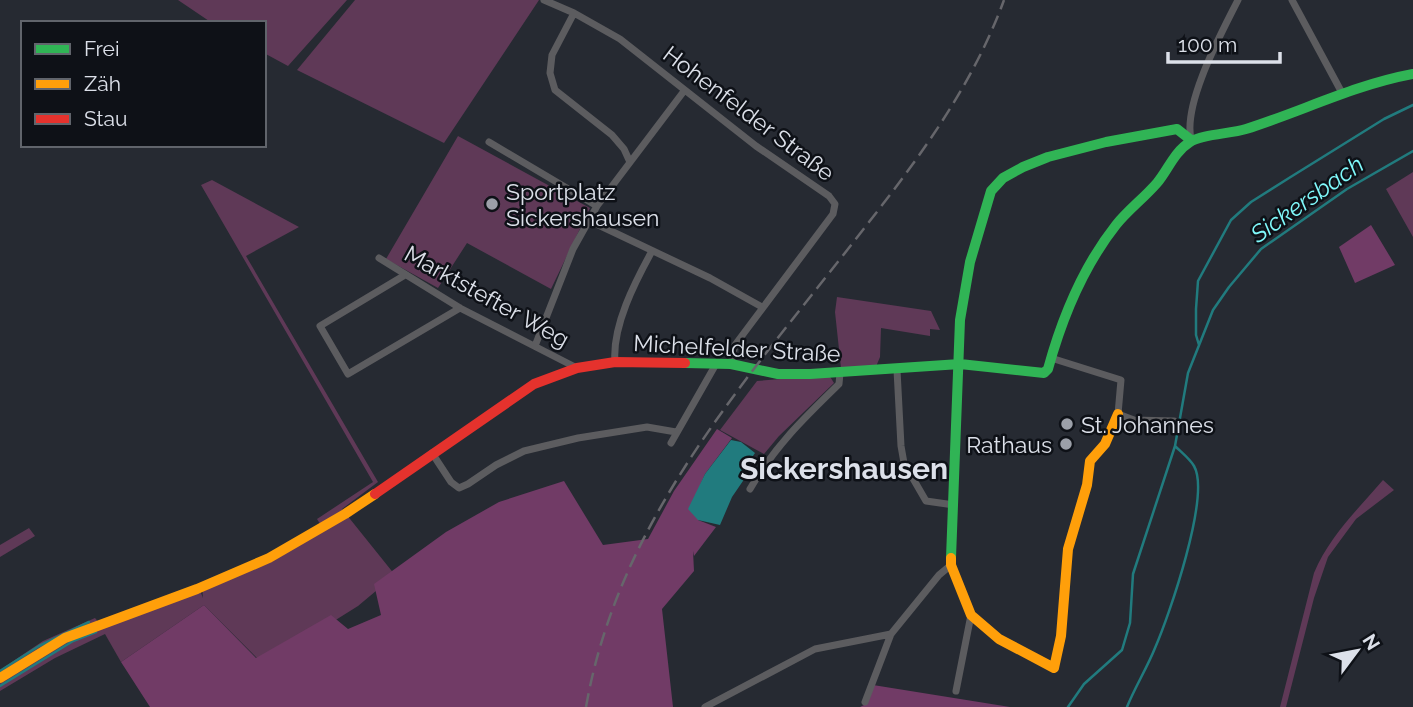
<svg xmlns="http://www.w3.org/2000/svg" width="1413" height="707" viewBox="0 0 1413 707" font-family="Raleway,sans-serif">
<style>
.green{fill:#5f3957}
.forest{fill:#713b66}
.water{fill:#217b7e}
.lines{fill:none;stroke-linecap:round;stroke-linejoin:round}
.stream{stroke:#217b7e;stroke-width:2.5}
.street{stroke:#5c5c5f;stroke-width:7}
.fast{stroke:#30b455;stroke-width:10}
.slow{stroke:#ff9f0a;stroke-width:10}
.jam{stroke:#e5322d;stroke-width:10}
.rail{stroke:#66666b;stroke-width:2.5;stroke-dasharray:14 7;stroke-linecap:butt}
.poi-dot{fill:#9ca0a9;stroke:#0e1117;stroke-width:2.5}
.labels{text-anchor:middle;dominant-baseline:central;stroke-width:5;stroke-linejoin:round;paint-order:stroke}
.street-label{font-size:23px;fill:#dce0e9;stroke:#0e1117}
.poi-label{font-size:23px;fill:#dce0e9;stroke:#0e1117;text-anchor:start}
.water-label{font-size:24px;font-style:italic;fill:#80fafc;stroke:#0e1117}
.district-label{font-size:30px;font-weight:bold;fill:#dce0e9;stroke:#0e1117}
</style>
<rect width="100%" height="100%" fill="#262a32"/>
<path class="green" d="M 178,0 L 347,0 L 288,66 L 264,53 L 264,23 L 212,23 Z
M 355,0 L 539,0 L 444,143 L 297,70 Z
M 458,136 L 590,208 L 551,289 L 467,243 L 438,288 L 386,259 Z
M 1413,172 L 1413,237 L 1386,189 Z
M 212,180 L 299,227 L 246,256 L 378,482 L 342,509 L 395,575 L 358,606 L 275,658 L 261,662 L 204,605 L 121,662 L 105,634 L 55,658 L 0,691 L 0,670 L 43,641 L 95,618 L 100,624 L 199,588 L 203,598 L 202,587 L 322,527 L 317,519 L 373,482 L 201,185 Z
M 837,297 L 931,311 L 940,330 L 930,329 L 930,336 L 881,328 L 880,357 L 875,369 L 841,368 L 835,312 Z
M 829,375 L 834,383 L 779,436 L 764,454 L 720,430 L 757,381 Z
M 1383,480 L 1394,490 L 1356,519 L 1328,557 L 1314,598 L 1286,707 L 1280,707 L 1314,573 C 1329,537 1358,509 1383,480 Z
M 29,528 L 35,536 L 0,557 L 0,545 Z"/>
<path class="forest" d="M 1371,225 L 1395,265 L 1355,283 L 1339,247 Z
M 717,429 L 732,438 L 705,474 L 699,488 L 698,520 L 716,527 L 694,556 L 693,551 L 694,571 L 662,609 L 673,707 L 150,707 L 121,662 L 204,605 L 256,658 L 331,615 L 348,629 L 381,615 L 374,584 L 446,532 L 499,502 L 564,481 L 603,545 L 648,539 L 674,491 Z
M 873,685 L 1010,707 L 860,707 L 864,705 Z"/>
<path class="water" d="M 731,440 L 741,442 L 755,453 L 750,460 L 745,478 L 732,497 L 720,525 L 698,520 L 688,509 L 705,474 Z"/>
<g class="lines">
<path class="stream" d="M 1199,345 L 1196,335 L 1196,309 L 1198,281 L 1231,220 L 1251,202 L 1289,178 L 1384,119 L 1413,105
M 0,671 L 39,646 L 89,622
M 0,686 L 73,641 L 96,632
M 1068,707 L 1084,684 L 1122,650 L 1130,623 L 1133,574 L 1175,446 L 1188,373 L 1213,310 L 1229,287 L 1261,249 L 1347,189 L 1413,151
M 1127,707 C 1135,687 1147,668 1155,648 C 1169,616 1211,495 1194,466 C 1190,459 1181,452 1175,446"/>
<path class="street" d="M 544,0 L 574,13 L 620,39 L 756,146 L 829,196 L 835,204 L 833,214 L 735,345 L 731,364
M 1292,0 L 1341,91
M 574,13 L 552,55 L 550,73 L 555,90 L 612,135 L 624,149 L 629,160
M 1191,139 C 1183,103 1221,34 1238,0
M 489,142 L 597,206
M 590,221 L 710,278 L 762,307
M 379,258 L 460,308 L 577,368
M 405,275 L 320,326 L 348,374 L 460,308
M 535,346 L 573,249 L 597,206 L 684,91
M 1051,358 L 1121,380 L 1118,414 L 1134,420 L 1174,421
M 615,362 C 612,326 635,282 652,251
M 897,370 L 901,446 L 904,463 L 926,501 L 954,505
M 671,443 L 716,364
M 432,453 L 451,482 L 459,488 L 468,484 L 496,465 L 524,451 L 578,438 L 647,427 L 676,432
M 750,489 C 775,446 803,419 839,384 L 840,373
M 956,691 L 971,615
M 865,702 L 891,634 L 939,575 L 951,565
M 705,707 L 815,649 L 891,634"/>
<path class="fast" d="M 685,363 L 731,364 L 778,374 L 810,374 L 960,364 L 1044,373 L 1048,369 C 1062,318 1082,268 1116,225 C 1128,210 1144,198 1157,183 C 1168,170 1174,152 1190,142 C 1203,134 1230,134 1246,129 C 1303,111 1354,85 1413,74
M 951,558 L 960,320 L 970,262 L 991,191 L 1003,178 L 1023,167 L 1048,157 L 1106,142 L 1177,129 L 1191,140"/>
<path class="slow" d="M 951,558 L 951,565 L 971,615 L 999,639 L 1054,668 L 1061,636 L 1068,549 L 1087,485 L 1090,461 L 1105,444 L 1118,414
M 0,678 L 65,638 L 197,589 L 269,558 L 345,514 L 375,494"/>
<path class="jam" d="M 375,494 L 534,384 L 577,368 L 615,362 L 685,363"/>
<path class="rail" d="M 586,707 C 620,513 754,372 869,222 C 923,153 974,82 1004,0"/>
</g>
<g class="poi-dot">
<circle cx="492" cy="204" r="7"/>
<circle cx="1067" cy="424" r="7"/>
<circle cx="1066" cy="444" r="7"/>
</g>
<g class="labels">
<g class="street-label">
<text transform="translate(749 113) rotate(37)">Hohenfelder Straße</text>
<text transform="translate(487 296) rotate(29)">Marktstefter Weg</text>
<text transform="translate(737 348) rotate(3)">Michelfelder Straße</text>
</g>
<g class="poi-label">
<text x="506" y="191">Sportplatz<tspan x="506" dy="26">Sickershausen</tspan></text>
<text x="1081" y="424">St. Johannes</text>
<text x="1052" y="444" text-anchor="end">Rathaus</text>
</g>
<g class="water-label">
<text transform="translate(1307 199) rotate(-35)">Sickersbach</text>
</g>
<g class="district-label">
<text x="844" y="468">Sickershausen</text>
</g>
</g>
<rect x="21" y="21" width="245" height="126" fill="#0e1117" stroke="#60646b" stroke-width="2"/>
<rect x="35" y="44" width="35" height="10" fill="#30b455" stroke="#60646b" stroke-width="2"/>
<text x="84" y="56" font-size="21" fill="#dce0e9">Frei</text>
<rect x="35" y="79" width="35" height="10" fill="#ff9f0a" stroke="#60646b" stroke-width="2"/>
<text x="84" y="91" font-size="21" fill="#dce0e9">Zäh</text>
<rect x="35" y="114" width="35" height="10" fill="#e5322d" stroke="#60646b" stroke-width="2"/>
<text x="84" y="126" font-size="21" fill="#dce0e9">Stau</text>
<g transform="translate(1357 651) rotate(58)" stroke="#0e1117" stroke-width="5" paint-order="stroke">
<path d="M0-5L12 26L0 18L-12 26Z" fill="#dce0e9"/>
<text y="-10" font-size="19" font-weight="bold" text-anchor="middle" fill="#dce0e9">N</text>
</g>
<path d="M1168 52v10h112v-10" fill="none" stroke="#dce0e9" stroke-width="3.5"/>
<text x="1178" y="52" font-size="21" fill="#dce0e9" stroke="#0e1117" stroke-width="5" paint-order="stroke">100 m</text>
</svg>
